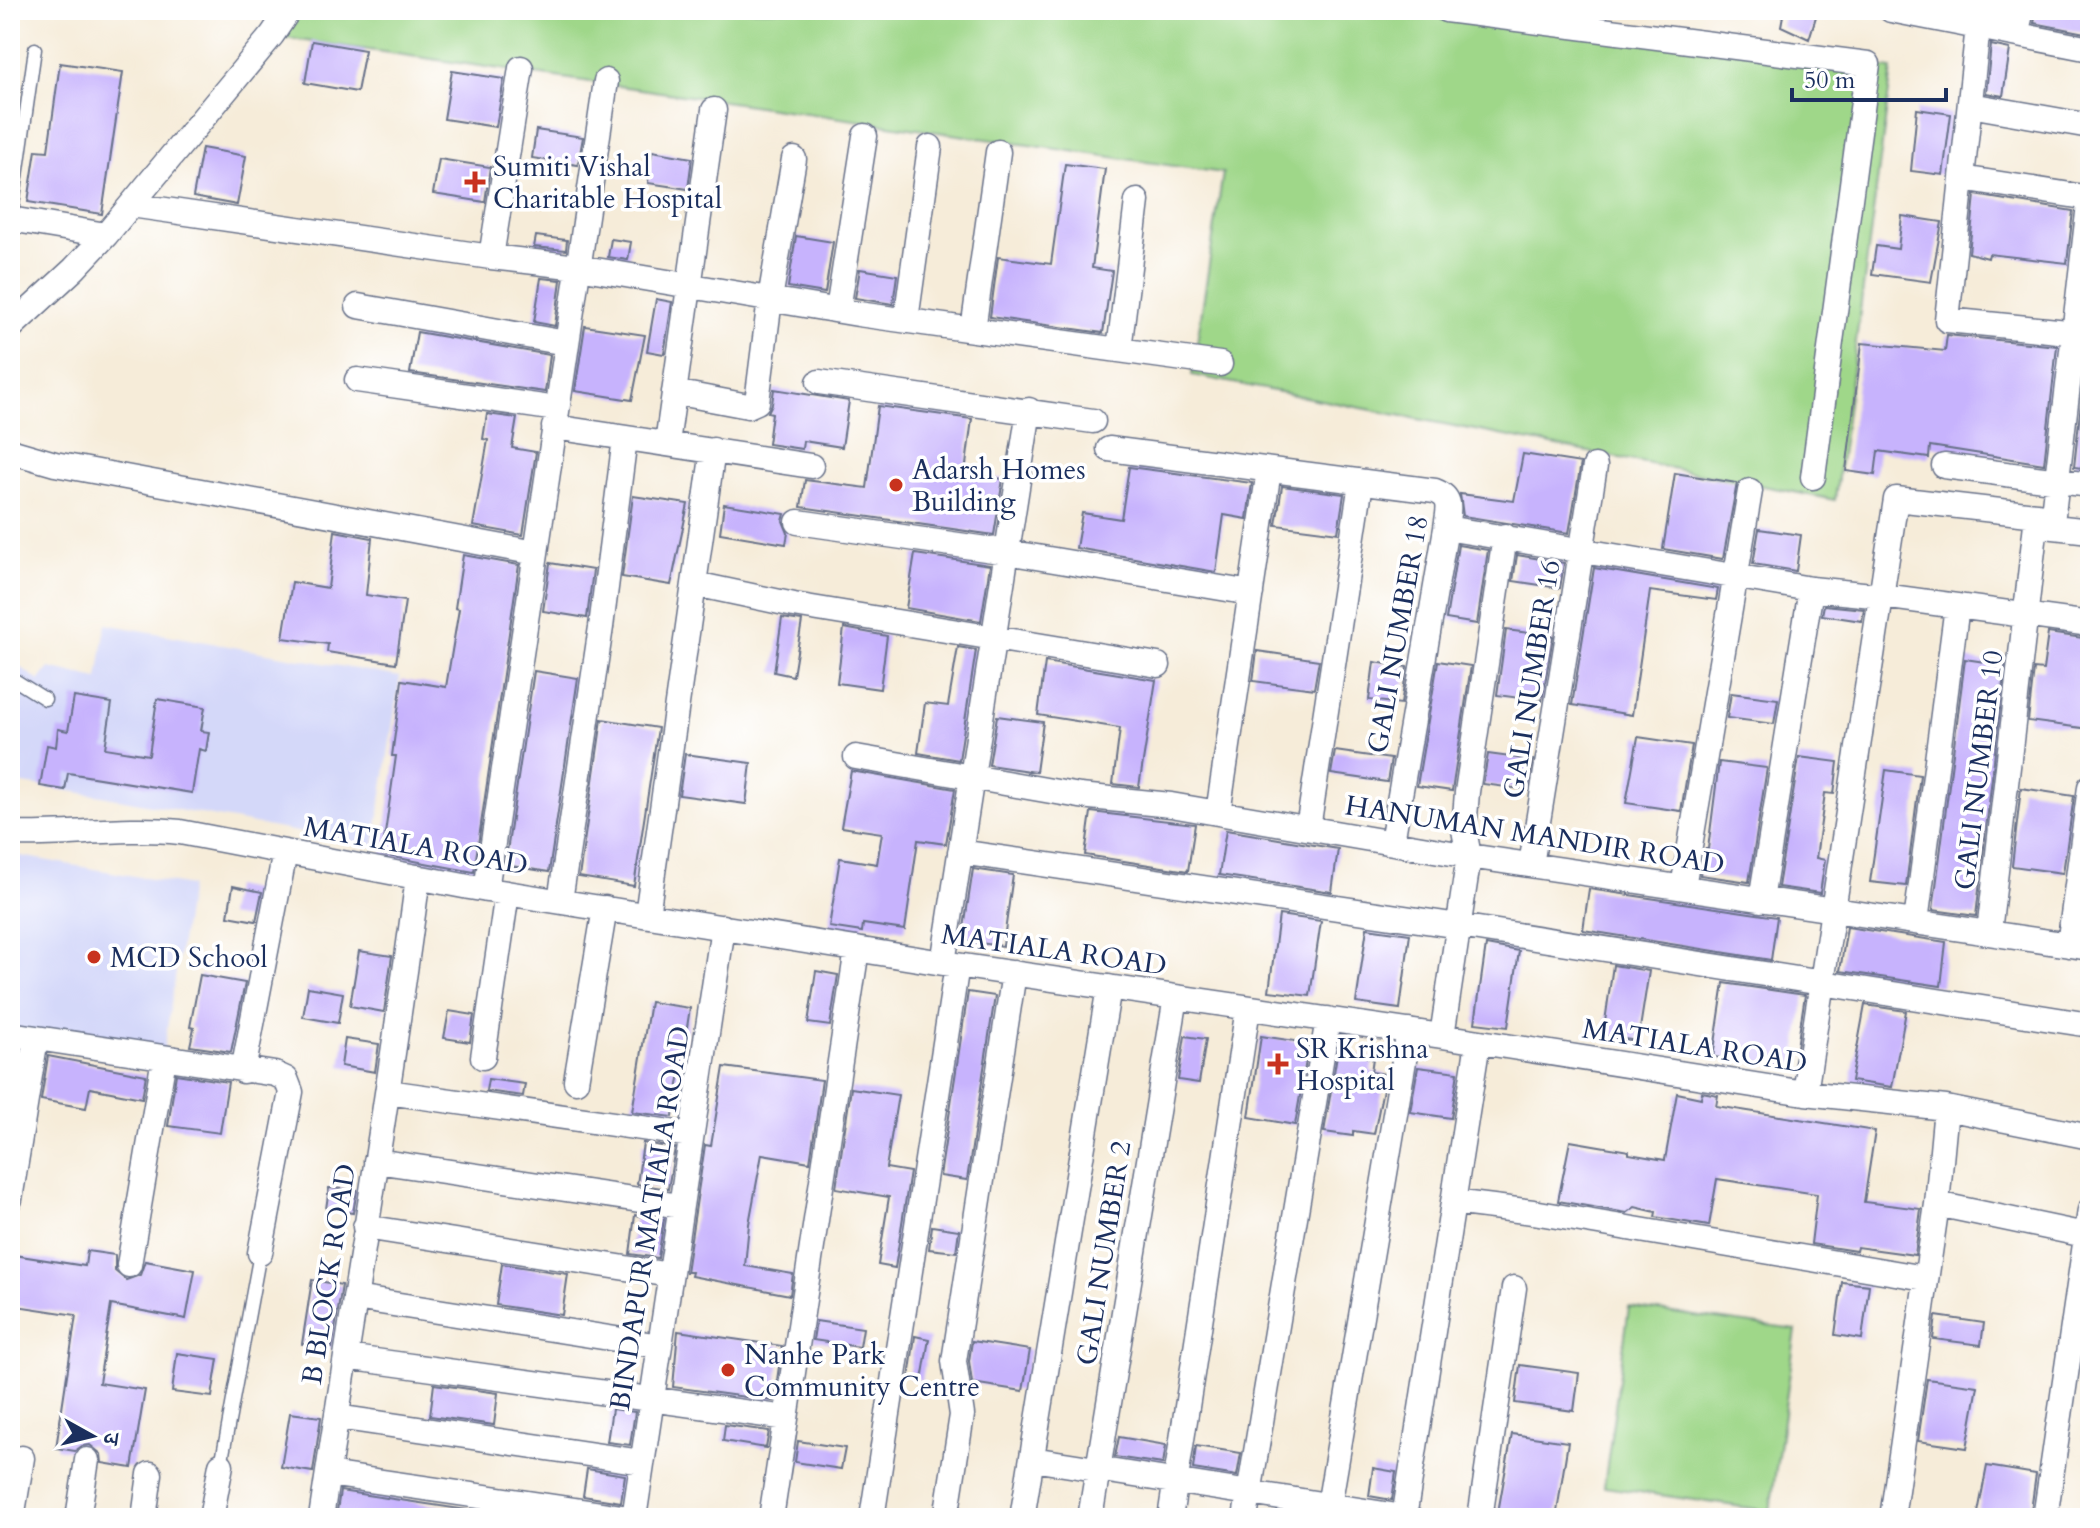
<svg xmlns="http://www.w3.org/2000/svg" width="2100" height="1528" font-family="Cardo,'Noto Serif Devanagari',serif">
<rect width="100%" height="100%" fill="#fff"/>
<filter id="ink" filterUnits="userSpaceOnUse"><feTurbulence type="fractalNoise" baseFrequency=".0125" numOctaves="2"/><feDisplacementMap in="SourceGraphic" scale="16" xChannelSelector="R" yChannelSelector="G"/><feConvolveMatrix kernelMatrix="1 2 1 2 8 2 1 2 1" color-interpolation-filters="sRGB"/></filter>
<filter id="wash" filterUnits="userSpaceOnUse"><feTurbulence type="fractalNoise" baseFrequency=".006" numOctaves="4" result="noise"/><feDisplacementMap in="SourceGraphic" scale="32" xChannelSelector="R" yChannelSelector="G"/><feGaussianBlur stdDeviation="1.8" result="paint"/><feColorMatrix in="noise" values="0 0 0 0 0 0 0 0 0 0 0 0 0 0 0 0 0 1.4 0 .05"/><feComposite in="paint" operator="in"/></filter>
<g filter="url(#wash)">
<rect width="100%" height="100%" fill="#f6ecd9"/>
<path fill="#d4d8f9" d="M106,624L400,677L374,846L102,796L10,782V659L39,681L49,668L98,679Z
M10,854L190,886L163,1053L10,1028Z"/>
<path fill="#9fd789" stroke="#5d8374" stroke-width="2" d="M296,10H1421L1892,69L1835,500L1192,375L1223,173L278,37Z
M1629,1307L1796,1330L1770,1511L1604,1487Z"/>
<g id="blocks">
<path fill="#c7b3fd" d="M1784,10H1818L1809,39L1781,26Z
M2037,10H2090V34L2034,23Z
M312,41L365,50L357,92L305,83Z
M1991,45L2010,49L2003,96L1986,93Z
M60,63L123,72L102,214L28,202L36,150L48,151Z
M452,71L504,79L496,127L444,119Z
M1917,109L1951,114L1943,175L1911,171Z
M536,130L583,137L578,165L532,158Z
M202,148L246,156L237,205L193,197Z
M652,151L692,158L688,189L648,183Z
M439,159L490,167L485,202L433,194Z
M1065,164L1105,169L1092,268L1112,271L1103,333L990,317L998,257L1051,264Z
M1975,195L2073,211L2067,263L1989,254L1988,258L1969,253Z
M1902,216L1942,222L1931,282L1872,274L1876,246L1898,249Z
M536,236L567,240L566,250L534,247Z
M796,236L833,242L825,293L788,287Z
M611,239L631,242L628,260L608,257Z
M860,269L897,275L893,304L855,298Z
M541,278L561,280L555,326L534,322Z
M656,299L672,302L664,354L647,351Z
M585,326L645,335L632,400L575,391Z
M417,332L550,355L545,392L410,373Z
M1947,335L2057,346L2044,464L1930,446L1929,458L1878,451L1875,475L1846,471L1862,343L1945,351Z
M2090,348V469L2074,467L2087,349Z
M774,389L849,401L842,447L803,441L802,449L768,444L772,413L768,412L772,404Z
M878,406L972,419L965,473L1003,479L994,535L801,507L805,480L867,488Z
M487,414L517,418L512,448L536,452L523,535L473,526L488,440L483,439Z
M1523,454L1581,463L1569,533L1463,516L1460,494L1514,501Z
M1129,467L1252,483L1247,519L1224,515L1216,572L1076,548L1082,513L1121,519Z
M1675,473L1737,483L1723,559L1663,549Z
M1282,486L1344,494L1338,533L1276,525Z
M633,496L688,504L671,585L622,577Z
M724,504L785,514L783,521L788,533L786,544L720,533Z
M1759,529L1801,535L1796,571L1753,564Z
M335,531L372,538L366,595L405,601L396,663L327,652L328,644L283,638L292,582L328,588Z
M1458,545L1488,550L1477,624L1446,619Z
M915,554L990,565L981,621L906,608Z
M463,555L519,565L474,872L382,855L396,756H392L402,680L446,687L459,609L455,608Z
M1517,555L1564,563L1560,588L1513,581Z
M550,563L593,570L587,618L543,611Z
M1594,568L1718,589L1716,600L1650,591L1632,715L1572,705Z
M1824,605L1864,609L1862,621L1822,615Z
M782,618L802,621L793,676L774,672Z
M844,628L887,636L880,689L837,683Z
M1506,630L1553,636L1542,701L1497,695Z
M2048,633L2090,639V729L2028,721L2034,669L2043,670Z
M958,647L976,650L959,760L918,753L925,703L948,706Z
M1257,651L1319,660L1314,689L1253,681Z
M1965,659L2005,665L1976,916L1933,910Z
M1438,661L1471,666L1452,791L1417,786Z
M1045,662L1156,680L1139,787L1113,784L1120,728L1038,715Z
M1374,662L1407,667L1401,704L1369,700Z
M534,671L578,678L549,872L505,865Z
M1731,693L1778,699L1774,724L1727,718Z
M74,697L112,703L105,748L149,755L157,699L205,707L201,731L209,732L206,751L199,749L192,793L68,773L65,790L40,786L47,745L56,747L58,729L68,731Z
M997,716L1043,722L1036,772L989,765Z
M602,719L658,728L634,886L579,877Z
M1638,737L1692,745L1681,811L1626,803Z
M1335,751L1391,759L1387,782L1331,774Z
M685,754L751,763L746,804L679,795Z
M1488,754L1533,760L1528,790L1483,784Z
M1799,757L1838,762L1834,794L1825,793L1816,858L1825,860L1820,893L1778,887Z
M1719,762L1767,768L1749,882L1700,875L1705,849H1708Z
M1886,770L1920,775L1906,886L1870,882Z
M851,771L955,789L946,844L918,840L905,930L863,924L862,932L829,927L840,858L877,864L882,833L841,827Z
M2021,788L2074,796L2063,873L2012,866Z
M1091,812L1195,824L1188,871L1085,855Z
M1226,830L1338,849L1332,892L1219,875Z
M973,869L1013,875L1003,946L962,941Z
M233,886L262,892L256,921L228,916Z
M1589,889L1777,917L1771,960L1583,930Z
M1279,915L1321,921L1310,996L1269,991Z
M1847,927L1946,942L1941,986L1840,971Z
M1367,928L1410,934L1400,1009L1356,1003Z
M1486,945L1519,951L1508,1027L1475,1023Z
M359,951L392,956L384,1012L350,1006Z
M1613,965L1649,971L1638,1041L1603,1036Z
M816,971L838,975L830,1026L808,1023Z
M200,975L245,983L231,1052L190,1046L194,1028L190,1027Z
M1724,983L1805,995L1794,1067L1713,1057Z
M308,987L343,993L338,1023L303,1017Z
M968,992L995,996L967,1180L940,1176Z
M650,1002L690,1008L673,1117L632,1112Z
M1865,1005L1906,1011L1892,1087L1851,1081Z
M449,1011L474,1015L470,1042L444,1038Z
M1185,1036L1206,1039L1199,1083L1178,1080Z
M1261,1036L1309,1043L1295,1125L1249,1117Z
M345,1039L379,1044L375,1072L341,1066Z
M1339,1043L1344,1044L1342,1053L1373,1058L1371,1072L1386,1074L1374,1134L1353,1131V1136L1324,1132Z
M48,1056L146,1075L142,1098L90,1088L86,1108L41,1100Z
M724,1067L822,1080L810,1162L762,1154L749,1224L745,1266L793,1274L790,1295L691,1276L692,1272H686L705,1145L711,1146Z
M1418,1067L1458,1072L1451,1118L1410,1112Z
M176,1074L228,1082L220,1133L168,1126Z
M488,1079L525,1084L523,1096L486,1091Z
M851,1088L898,1095L886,1168L910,1172L895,1268L878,1265L889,1197L836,1188Z
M1702,1092L1718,1095L1716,1106L1875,1131L1864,1202L1921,1209L1915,1255L1857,1247L1856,1251L1811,1244L1817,1194L1717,1179L1709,1226L1655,1217L1656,1212L1635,1207L1627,1213L1558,1201L1570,1141L1629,1151V1154L1665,1160L1677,1093L1701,1098Z
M643,1143L675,1148L668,1189L637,1184Z
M329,1188L357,1190L353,1213L326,1209Z
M635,1215L664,1219L658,1258L630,1254Z
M932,1226L959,1230L956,1252L929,1249Z
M87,1251L115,1255V1271L126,1280L140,1275L145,1261L195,1270L186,1319L111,1305L99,1383L145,1390L132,1468L102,1463L101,1454L90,1445L82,1446L75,1451L56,1448L76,1315L10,1305L14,1255L85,1266Z
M502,1264L568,1274L562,1315L496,1305Z
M312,1280L342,1285L332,1348L302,1344Z
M1842,1282L1869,1285L1862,1339L1835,1335Z
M1936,1316L1984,1323L1981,1345L1933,1339Z
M816,1321L863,1328L860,1347L813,1340Z
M678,1331L782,1346L774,1401L673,1387Z
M915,1336L929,1339L922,1380L909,1378Z
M972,1341L1030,1350L1023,1391L972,1383L969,1361Z
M177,1353L218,1359L212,1397L172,1392Z
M1520,1365L1579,1373L1574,1411L1515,1403Z
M1927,1379L1978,1386L1967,1448L1918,1441Z
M434,1384L498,1393L494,1425L430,1416Z
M612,1409L635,1412L630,1445L607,1442Z
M290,1413L321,1417L313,1472L281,1467Z
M725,1425L769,1431L766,1448L723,1441Z
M1512,1434L1568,1442L1556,1518H1497Z
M1119,1437L1166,1445L1163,1464L1115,1457Z
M798,1441L845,1448L841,1469L795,1462Z
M1196,1446L1241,1453L1237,1476L1193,1469Z
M1987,1466L2036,1474L2030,1518H1977Z
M1373,1468L1396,1472L1392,1500L1369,1496Z
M587,1469L625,1475L621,1502L583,1496Z
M340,1491L467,1510L466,1518H336Z"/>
</g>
</g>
<g filter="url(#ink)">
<use href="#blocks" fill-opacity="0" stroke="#687189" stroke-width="2"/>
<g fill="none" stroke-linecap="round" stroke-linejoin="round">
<g stroke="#687189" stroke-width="15">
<path id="lane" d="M11,219L35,49
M10,677L45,699
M221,1465L260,1253"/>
</g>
<g stroke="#687189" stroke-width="27">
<path id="street" d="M1446,10L1868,64L1813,477
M1891,10L2090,49
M1978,26L1947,320L2088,334
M2016,34L2022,10
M1970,105L2090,126
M1962,178L2090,198
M131,205L491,257L578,267L858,314L1220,364
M10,219L106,235
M491,257L521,68
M358,306L566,343
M838,310L865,136
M906,320L930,147
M10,328L74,269L106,235L272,35L289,10
M973,330L998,152
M1119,350L1137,201
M357,380L557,409
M819,382L1093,421
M674,392L748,406L757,402L770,299L794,159
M554,427L811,466
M667,443L714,110
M1109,449L1435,491C1454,498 1448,511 1446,528L1392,842
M10,451L55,464L536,553
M1944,466L2090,485
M798,522L1007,552L1251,593
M2036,525L2090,531
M1446,528L1811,589L1883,596L2090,624
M695,584L794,605L1158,665
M856,757L1080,796L1171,805L1469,856L2090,948
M1218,813L1269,470
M1308,828L1361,483
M10,834C67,836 124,826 180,832L469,887L943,963L1442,1036L1805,1093L1946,1108L2090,1137
M960,852L1459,926L2090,1025
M1531,865L1595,466
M1683,887L1750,491
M486,890L606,81
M1761,900L1811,589
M560,901L601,627L625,438
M647,915L713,450
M1916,922L1957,606
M1989,932L2037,515
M2069,945L2090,787
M943,963L1029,410
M10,1034L275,1074L286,1079L291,1092L260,1253
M1442,1036L1469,856L1464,830L1467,792L1505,536
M483,1057L507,893
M243,1071L285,852
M576,1081L605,908
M388,1092L691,1135
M1805,1093L1896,499L2045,516L2053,514L2090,196
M376,1161L680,1206
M10,1199L36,1038
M1453,1202L1533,1212L1925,1278
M1937,1204L2090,1236
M365,1227L670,1275
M129,1265L164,1058
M355,1298L660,1346
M346,1357L786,1418
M337,1417L642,1462
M1032,1459L1410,1518
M328,1474L629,1518
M12,1518L22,1458
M78,1518L87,1460
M144,1518L150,1474
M211,1518L221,1465
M321,1518C353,1305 390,1091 418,877
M634,1518L723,927
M771,1518L857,949
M872,1518L957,965
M946,1518L962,1415L954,1361L1014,973
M1022,1518L1109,987
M1090,1518L1176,997
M1170,1518L1248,1008
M1245,1518L1328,1019
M1327,1518L1409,1031
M1404,1518L1478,1042
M1480,1518L1514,1288
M1892,1518L1937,1204L1946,1108
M2045,1518L2090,1210"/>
</g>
<use href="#lane" stroke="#fff" stroke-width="12"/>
<use href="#street" stroke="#fff" stroke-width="24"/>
</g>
</g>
<g fill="#c8321e" stroke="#fff" stroke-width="3">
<path d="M471 170h8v8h8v8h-8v8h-8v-8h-8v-8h8z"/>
<circle cx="896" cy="485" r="8"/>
<circle cx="94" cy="957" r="8"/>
<path d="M1274 1052h8v8h8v8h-8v8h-8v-8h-8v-8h8z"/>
<circle cx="728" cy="1370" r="8"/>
</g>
<g text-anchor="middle" stroke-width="7" stroke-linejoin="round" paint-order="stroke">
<g font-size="28" fill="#1b2f5e" stroke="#fff" text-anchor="start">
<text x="493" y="176">Sumiti Vishal<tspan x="493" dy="32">Charitable Hospital</tspan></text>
<text x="912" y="479">Adarsh Homes<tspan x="912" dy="32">Building</tspan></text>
<text x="110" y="967">MCD School</text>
<text x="1296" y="1058">SR Krishna<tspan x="1296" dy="32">Hospital</tspan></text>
<text x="744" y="1364">Nanhe Park<tspan x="744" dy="32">Community Centre</tspan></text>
</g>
<g font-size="28" fill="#1b2f5e" stroke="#fff">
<text transform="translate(1397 634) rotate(-80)" y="10">GALI NUMBER 18</text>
<text transform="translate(1531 679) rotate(-81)" y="10">GALI NUMBER 16</text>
<text transform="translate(1978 770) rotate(-83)" y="10">GALI NUMBER 10</text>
<text transform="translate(1535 834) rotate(9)" y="10">HANUMAN MANDIR ROAD</text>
<text transform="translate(416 845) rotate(10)" y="10">MATIALA ROAD</text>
<text transform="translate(1054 949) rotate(8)" y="10">MATIALA ROAD</text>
<text transform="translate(1695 1045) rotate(9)" y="10">MATIALA ROAD</text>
<text transform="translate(649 1218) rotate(-81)" y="10">BINDAPUR MATIALA ROAD</text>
<text transform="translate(1103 1253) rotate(-81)" y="10">GALI NUMBER 2</text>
<text transform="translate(328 1274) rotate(-81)" y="10">B BLOCK ROAD</text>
</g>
</g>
<rect width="2100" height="1528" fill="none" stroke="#fff" stroke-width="40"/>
<g transform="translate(92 1436) rotate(98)" stroke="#ffffff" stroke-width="6" paint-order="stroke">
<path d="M0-6L14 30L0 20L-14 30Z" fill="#1b2f5e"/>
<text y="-12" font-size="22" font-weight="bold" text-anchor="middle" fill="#1b2f5e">उ</text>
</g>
<path d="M1792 88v12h154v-12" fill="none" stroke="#1b2f5e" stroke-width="4"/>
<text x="1804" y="88" font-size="24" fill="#1b2f5e" stroke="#ffffff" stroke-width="6" paint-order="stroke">50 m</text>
</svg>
